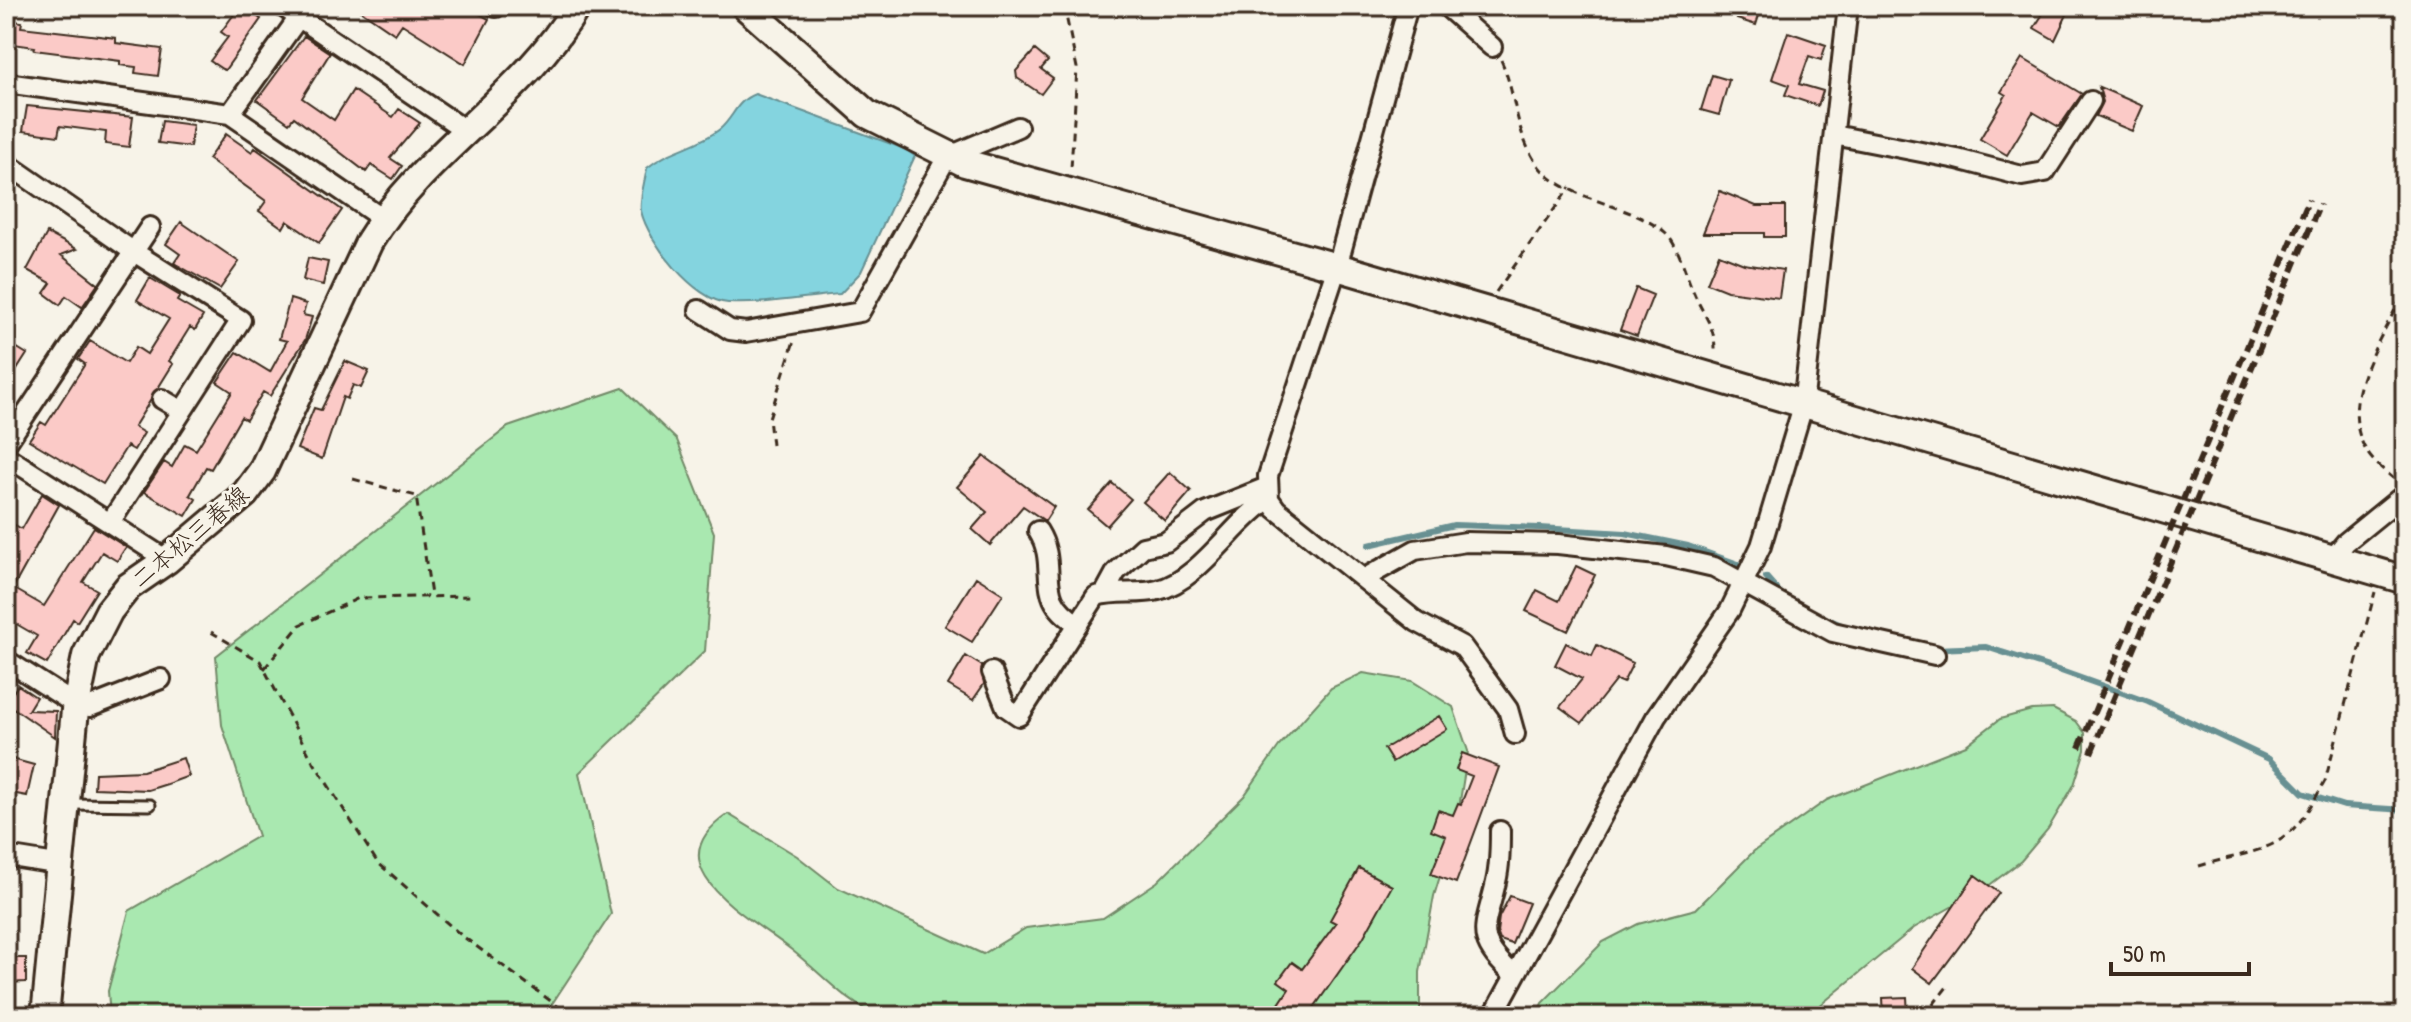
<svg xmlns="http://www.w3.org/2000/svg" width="2411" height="1022" font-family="'Patrick Hand','Klee One',sans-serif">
<rect width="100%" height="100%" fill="#f7f3e8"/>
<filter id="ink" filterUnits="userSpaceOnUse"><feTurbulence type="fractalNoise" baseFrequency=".0125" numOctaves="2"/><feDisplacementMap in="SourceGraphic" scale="16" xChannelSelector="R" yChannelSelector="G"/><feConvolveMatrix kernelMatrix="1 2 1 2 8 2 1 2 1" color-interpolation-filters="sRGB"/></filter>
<g filter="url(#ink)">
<path fill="#a9e8b0" stroke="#728967" stroke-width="2" d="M623,388L677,440L714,533L705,651L579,773L611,914L544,1016H110L108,991L129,911L258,836L222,725L216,656L508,427Z
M1363,673L1412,681L1453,707L1468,751L1457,820L1434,896L1420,972V1016H876C839,996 825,977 793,951C753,918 648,868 728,814L797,856L838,888L983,954L1026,928L1103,918L1157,882L1244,796L1279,746L1331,688Z
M2053,709L2076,721L2085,733V750L2074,785L2048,829L2021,861L1987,887L1914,928L1807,1016H1537L1542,1003L1603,942L1638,924L1696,909L1754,851L1827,800L1966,745L2000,719L2032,710Z"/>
<path fill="#84d4df" stroke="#679092" stroke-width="2" d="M755,94L905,149L915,156L861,272L840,294C803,297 764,305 728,303C695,301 648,242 641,211C639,199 645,181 647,168C668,150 697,147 720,129C734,117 736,101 755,94Z"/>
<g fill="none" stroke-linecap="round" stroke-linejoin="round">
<path stroke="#679092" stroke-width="6" d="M1369,545L1454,525L1540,528L1625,533L1688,546L1741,565
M1766,577L1782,595
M1823,617L1846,627
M1935,649L1986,647L2061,671L2148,702L2269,759L2303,793L2344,806L2405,810"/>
</g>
<path fill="#fbcac7" stroke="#3b2a1e" stroke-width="2" d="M240,6L261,19L225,70L222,69L210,61L228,37L221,32Z
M354,6H456L463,10L465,6L489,19L465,64L402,24L395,34Z
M1741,6H1762L1756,25L1737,19Z
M2048,6H2071L2055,40L2034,28Z
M6,20L22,22L21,27L116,38V43L162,49L158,76L135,73L136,67L120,65V61L34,50L35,47L6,43Z
M1788,32L1826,45L1821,60L1809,56L1799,84L1823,91L1818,106L1785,95L1789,85L1772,79Z
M304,36L330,53L302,98L334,120L353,90L393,117L399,109L420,123L390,158L402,166L393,179L371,165L366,172L294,117L289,123L257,100Z
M1035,50L1048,61L1041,69L1053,78L1041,94L1017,78L1016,71Z
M2022,58L2082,94L2059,127L2033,112L2007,155L1980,139L2006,95L2001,92Z
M1712,75L1729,80L1719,115L1701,110Z
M2099,87L2143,106L2132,131L2096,116L2103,102Z
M27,106L133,117L129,147L105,144L106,132L60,126L58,136L23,131Z
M162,121L193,125L190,147L158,143Z
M226,134L252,152L255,148L342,210L319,243L287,221L283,228L259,211L266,201L208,159Z
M1720,191L1756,206H1785V237H1764V233H1703Z
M181,222L239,262L220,289L174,263L180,254L166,244Z
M47,233L77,249L61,255L98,284L82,307L66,296L60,305L44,293L51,283L27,270Z
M1719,254L1744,264L1783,270L1779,298L1727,291L1707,283Z
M308,258L328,262L323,285L303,280Z
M150,278L180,296L177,301L203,316L195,330L190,327L169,361L173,364L134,427L144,433L134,450L127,446L103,484L29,440L41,422L46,425L85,364L78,359L90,341L126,363L136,347L147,354L169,319L137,300Z
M1636,288L1653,295L1637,336L1620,330Z
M290,299L306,304L303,315L312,317L305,340L270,396L263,392L246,420L241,417L211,469L206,467L190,495L196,499L186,516L144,492L164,462L172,467L185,444L196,450L232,392L217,382L237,352L270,372L287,341L279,339Z
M6,341L27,354L6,387Z
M345,361L369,371L361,388L353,385L347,399L343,397L322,459L297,449L314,408L321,410Z
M984,456L1054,507L1045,521L1023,506L990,545L972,529L987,512L957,487Z
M1170,472L1191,491L1165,521L1143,502Z
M1112,483L1131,499L1107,526L1088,510Z
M42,494L59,505L13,588L44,606L94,527L126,547L117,561L102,552L83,582L97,590L77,622L73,619L47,664L27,653L37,636L6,618V520L22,529Z
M1576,566L1595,575L1568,631L1526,611L1537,590L1559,601Z
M976,577L1003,594L972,642L945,626Z
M1566,643L1592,656L1597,645L1633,663L1623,683L1616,680L1582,723L1560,707L1582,679L1555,665Z
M966,656L982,666L984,684L973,700L948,685Z
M18,685L36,697L28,710L56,711L55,737L6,703Z
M1439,716L1447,729L1392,762L1384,749Z
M1462,753L1499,767L1456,883L1431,874L1446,836L1431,830L1438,810L1453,815L1458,803L1461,804L1472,776L1456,770Z
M183,758L189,776L167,784L148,790L94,788L95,773L143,771Z
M12,759L34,765L27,796L6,792Z
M1359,868L1392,886L1363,938L1308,1016H1290L1277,1007L1289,989L1278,981L1292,962L1302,969L1336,923L1330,920Z
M1975,875L1999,893L1932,983L1912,968Z
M1510,896L1529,903L1512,944L1500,940L1497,932L1499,917Z
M6,958H26V982L6,983Z
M1907,997L1908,1016H1884L1883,998Z"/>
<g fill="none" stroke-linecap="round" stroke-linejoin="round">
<g stroke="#3b2a1e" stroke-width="15">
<path id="lane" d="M70,804L150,805"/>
</g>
<g stroke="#3b2a1e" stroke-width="24">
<path id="street" d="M282,6L468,132
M495,6L496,7
M1408,6L1337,267L1268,476L1269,499L1276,509L1417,622L1462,646L1508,709L1515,734
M1446,6L1492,47
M6,83L230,114L383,219
M230,114L307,6
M1834,135L1957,159L2022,176L2045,172L2091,101
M6,163L134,252L241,320L110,523
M699,310L730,330L746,332L860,312L947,157L1018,127
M162,399L182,411
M6,444L150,227
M6,456L167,560
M1038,531C1061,568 1031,596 1078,624
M2332,559L2346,542L2405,494
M1365,578L1415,550L1466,542L1558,544L1666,556L1714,567L1833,632L1935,655
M1104,594L1116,572L1143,547L1166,542L1205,512L1267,487
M6,660L76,705L90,707L161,679
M992,672L1006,707L1019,716L1096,596C1117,590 1138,595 1158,590C1200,580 1233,522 1269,499
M1500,831C1500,848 1500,865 1496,882C1485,931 1472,937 1515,976
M6,856L62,865
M1493,1016L1656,717L1730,610L1761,546L1803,406L1848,6"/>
</g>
<g stroke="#3b2a1e" stroke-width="32">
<path id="secondary" d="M745,6L867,114L965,163L1337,267L2405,580
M45,1016L75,710L86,656L109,611L128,587L167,560L245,494L262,471L369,242C423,152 523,98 577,6"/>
</g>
<path stroke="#3b2a1e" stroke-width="3" stroke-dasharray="8 6" stroke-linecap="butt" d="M1064,6L1077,68L1071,169
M1501,60C1516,93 1515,133 1537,164C1562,200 1631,203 1665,233C1679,245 1686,276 1694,293C1705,319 1716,326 1715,355
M1496,292L1570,187
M772,445L769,418L794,341
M353,479L416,496L431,595
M2394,479C2385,471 2373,462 2367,452C2335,399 2383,338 2405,290
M211,632L260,661L311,758L377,862L461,935L571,1016
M264,669L300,625L359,598L470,596
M2199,866C2221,859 2253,854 2273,844C2298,832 2312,804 2325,781L2375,592
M1924,1016L1947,987"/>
<use href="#lane" stroke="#f7f3e8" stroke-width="9"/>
<use href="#street" stroke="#f7f3e8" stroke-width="18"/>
<use href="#secondary" stroke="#f7f3e8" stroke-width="26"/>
<path stroke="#3b2a1e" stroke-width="6" stroke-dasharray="12 6" stroke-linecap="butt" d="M2079,748L2309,199
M2091,753L2320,204"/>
</g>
</g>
<g text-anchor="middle" stroke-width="6" stroke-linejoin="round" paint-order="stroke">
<g font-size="24" fill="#3b2a1e" stroke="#f7f3e8">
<text transform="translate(190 537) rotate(-40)" y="8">二本松三春線</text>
</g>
</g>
<rect width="2411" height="1022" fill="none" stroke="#f7f3e8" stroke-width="32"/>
<rect x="16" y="16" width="2379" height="990" fill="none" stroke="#3b2a1e" stroke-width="3" filter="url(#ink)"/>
<path d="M2111 962v12h138v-12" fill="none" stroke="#3b2a1e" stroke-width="4"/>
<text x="2123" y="962" font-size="24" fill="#3b2a1e" stroke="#f7f3e8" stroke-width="6" paint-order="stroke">50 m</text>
</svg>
